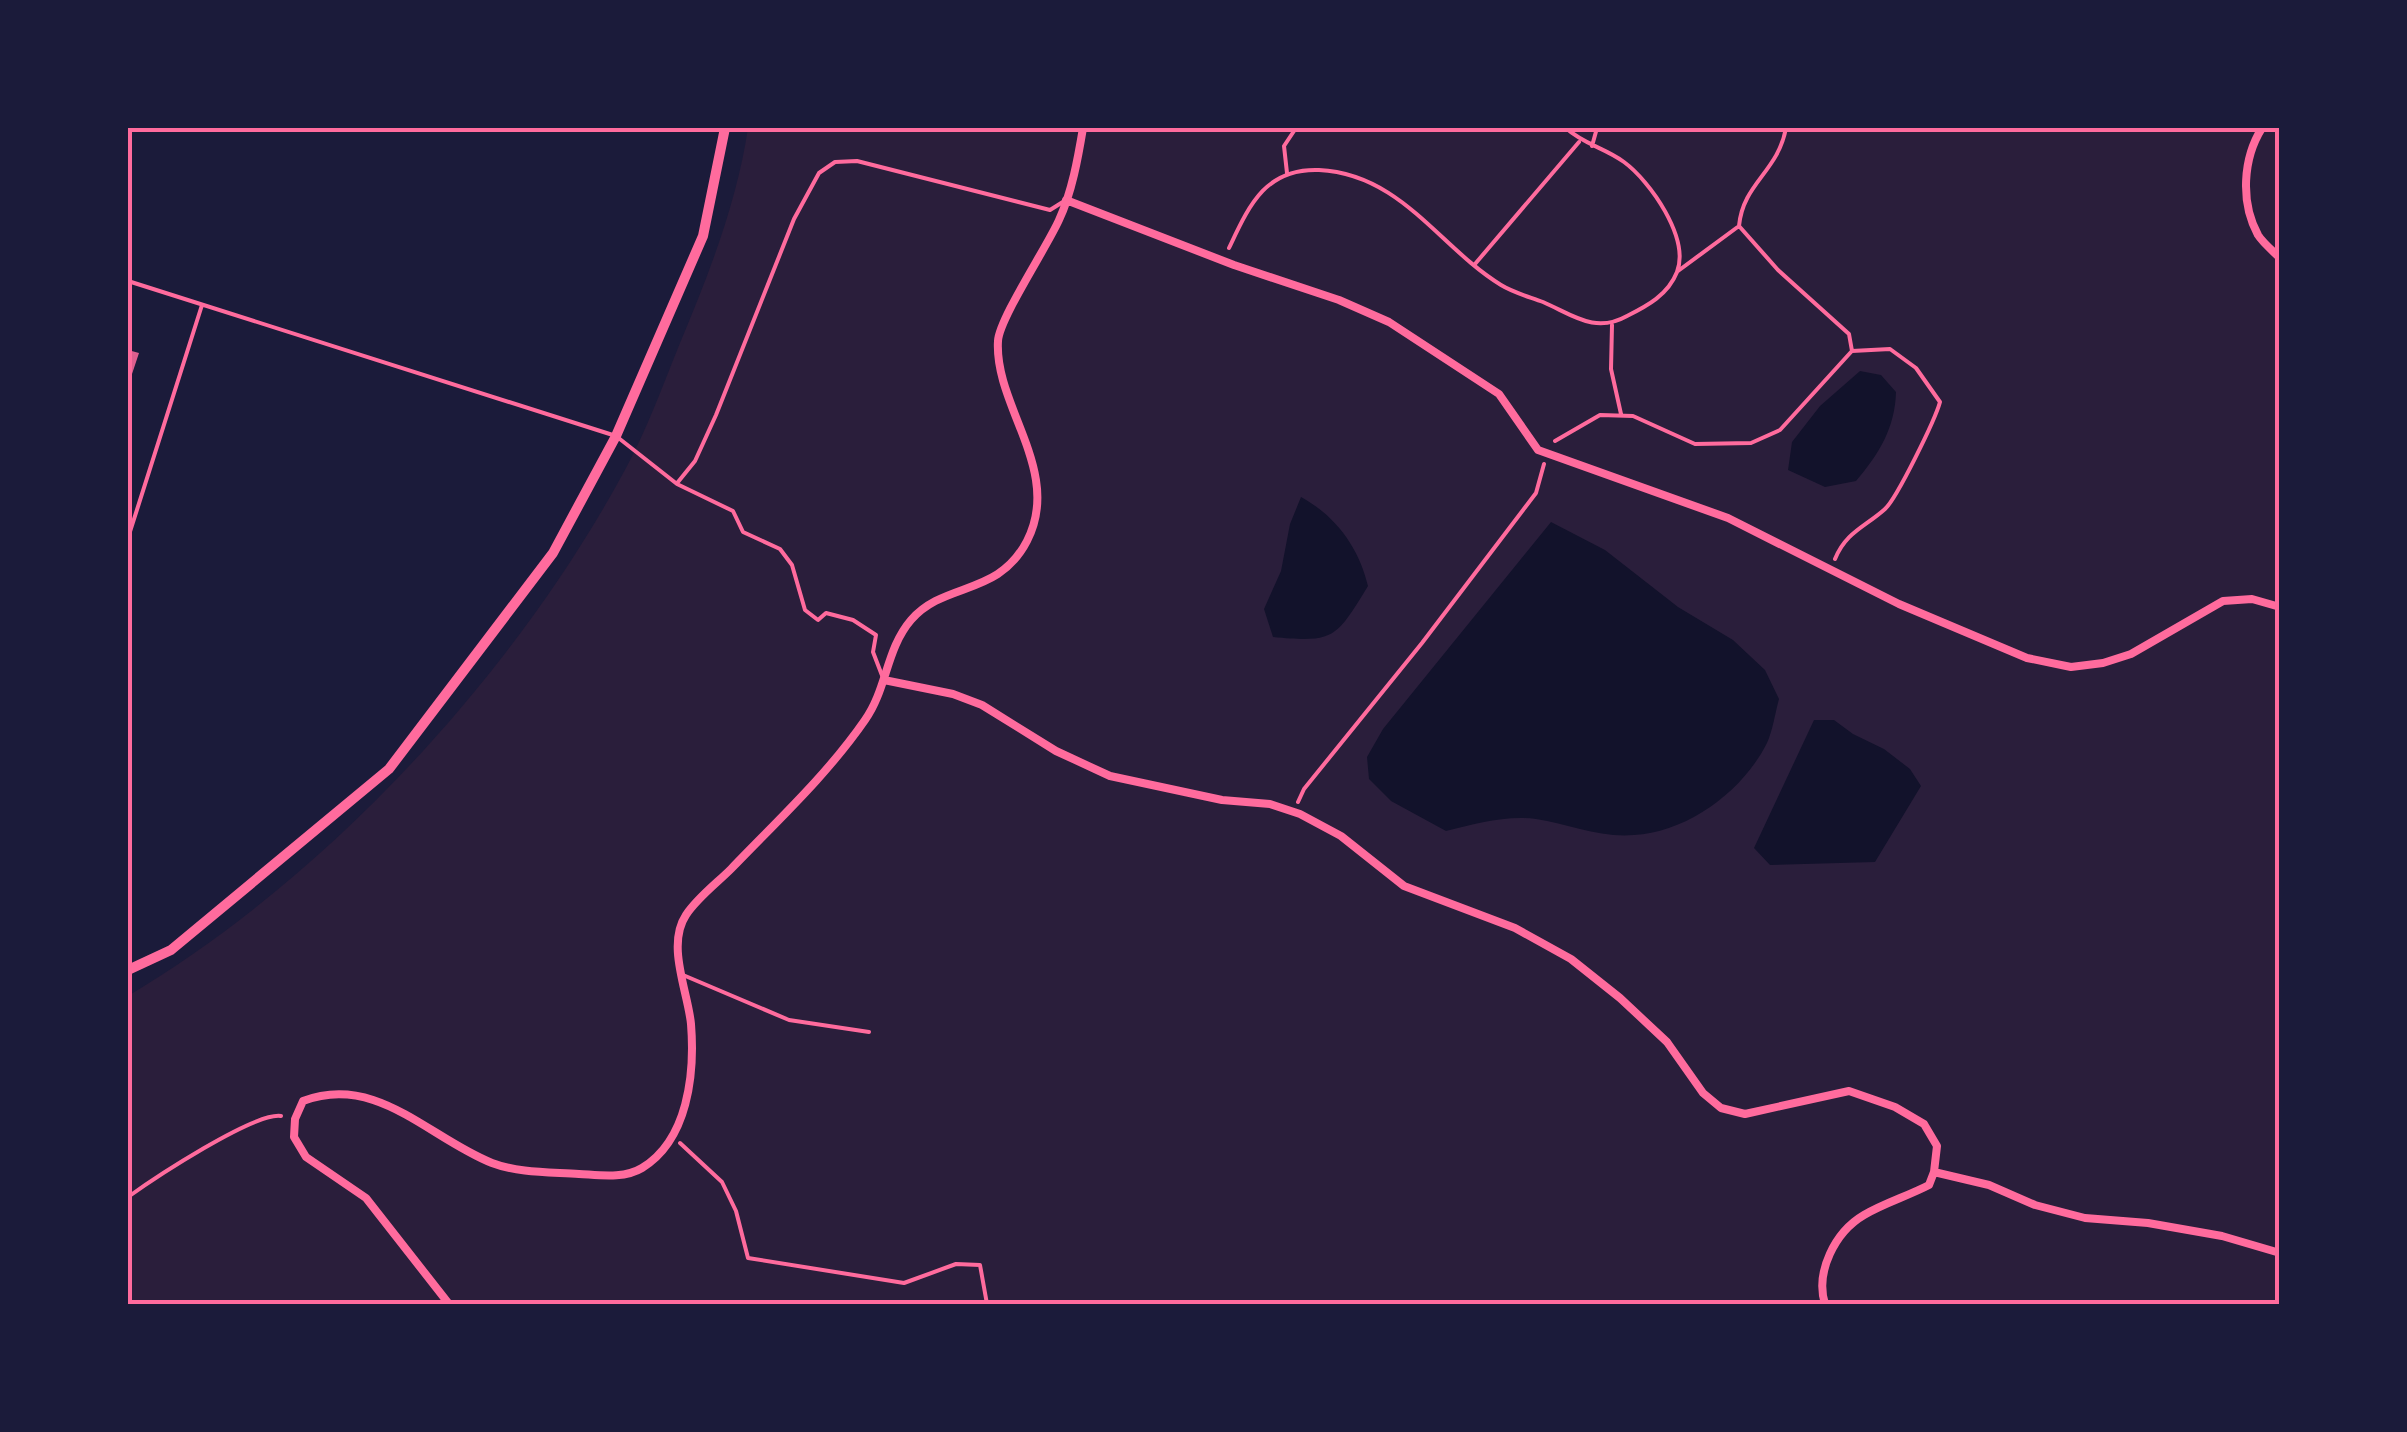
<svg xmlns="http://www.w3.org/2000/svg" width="2407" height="1432" font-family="Roboto,sans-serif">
<rect width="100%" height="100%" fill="#1b1b3a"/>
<path fill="#2a1e3b" d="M748,128H2279V1304H128V996C328,877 516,673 626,468C647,429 663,385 680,343C709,274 737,202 748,128Z"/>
<path fill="#12122b" d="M1860,371L1881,375L1896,392C1895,428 1879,454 1856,481L1825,487L1788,470L1792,442L1820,406Z
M1301,497C1336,516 1359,548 1368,586C1336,638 1335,643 1273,637L1264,609L1281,571L1290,524Z
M1551,522L1605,550L1678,607L1733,640L1765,670L1779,699C1775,713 1773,730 1767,743C1743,791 1688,832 1634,835C1600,838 1569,824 1536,819C1506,815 1475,824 1446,831L1391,801L1369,779L1367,757L1383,729Z
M1814,720H1834L1853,734L1884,749L1910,769L1921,786L1875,862L1770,865L1754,848Z"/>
<path fill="#dd5f8e" d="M128,350L139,353L128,386Z"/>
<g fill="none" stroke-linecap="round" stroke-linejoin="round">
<path stroke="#ff6b9d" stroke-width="4" d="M1786,128C1778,172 1743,183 1739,226L1778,270L1849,334L1852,351L1890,349L1916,368L1940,402C1935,420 1897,498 1885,509C1865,527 1846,532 1835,559
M1592,146L1597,128
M1287,173L1284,146L1296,128
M1229,248C1249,206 1265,168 1319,170C1401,174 1439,247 1501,285C1514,293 1530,297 1543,302C1573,315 1595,334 1627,316C1647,306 1668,295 1677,272C1690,238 1650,181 1624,162C1605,148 1583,144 1566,128
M1475,264L1579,142
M1678,271L1739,226
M1612,325L1611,369L1621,414
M1555,441L1600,415L1633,416L1695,444L1751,443L1780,430L1851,352
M1298,802L1304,789L1422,643L1536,493L1544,464
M680,1143L722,1182L736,1211L748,1258L904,1283L956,1264L980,1265L987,1304
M128,1197C153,1179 254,1112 281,1116"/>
<path stroke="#ff6b9d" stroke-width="4" d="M128,281L616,436L677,484L733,511L743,532L780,549L792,565L805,610L818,620L826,613L853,620L876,635L873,652L883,678
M678,482L695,461L716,415L794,219L819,173L835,162L857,161L1050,210L1066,200
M128,538L202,305
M683,975L789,1020L869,1032"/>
<path stroke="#ff6b9d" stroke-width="8" d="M2262,128C2243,158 2240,202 2258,235C2263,243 2273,251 2280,258
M1066,200L1234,265L1339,300L1389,322L1499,394L1538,450L1728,518L1899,604L2027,658L2071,667L2103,663L2131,654L2223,601L2252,599L2280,607
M884,680L953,694L982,705L1056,751L1110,776L1222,800L1270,804L1300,814L1341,836L1404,886L1515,928L1571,959L1620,998L1667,1042L1703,1093L1721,1108L1745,1114L1849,1091L1895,1107L1924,1124L1937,1146L1934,1172L1929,1185C1908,1196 1884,1203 1864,1215C1835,1232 1815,1272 1825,1304
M1934,1172L1989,1185L2035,1205L2085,1218L2148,1223L2222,1236L2280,1253
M449,1304L366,1198L306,1157L294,1137L295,1119L303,1101C376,1073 429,1138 492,1163C518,1173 551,1172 579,1174C599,1175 624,1179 642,1168C688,1140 695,1074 691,1024C688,992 666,945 686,915C697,898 717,883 731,869C777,821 827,775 865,720C887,689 886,649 911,620C945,581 998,597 1027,541C1063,471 994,406 998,341C999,319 1047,247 1059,220C1072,192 1078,158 1083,128"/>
<path stroke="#ff6b9d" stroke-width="10" d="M128,970L171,950L389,769L553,553L616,436L703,236L725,128"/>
</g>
<rect width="2407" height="1432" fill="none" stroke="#1b1b3a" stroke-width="260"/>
<rect x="130" y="130" width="2147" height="1172" fill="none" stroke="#ff6b9d" stroke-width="4"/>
</svg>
